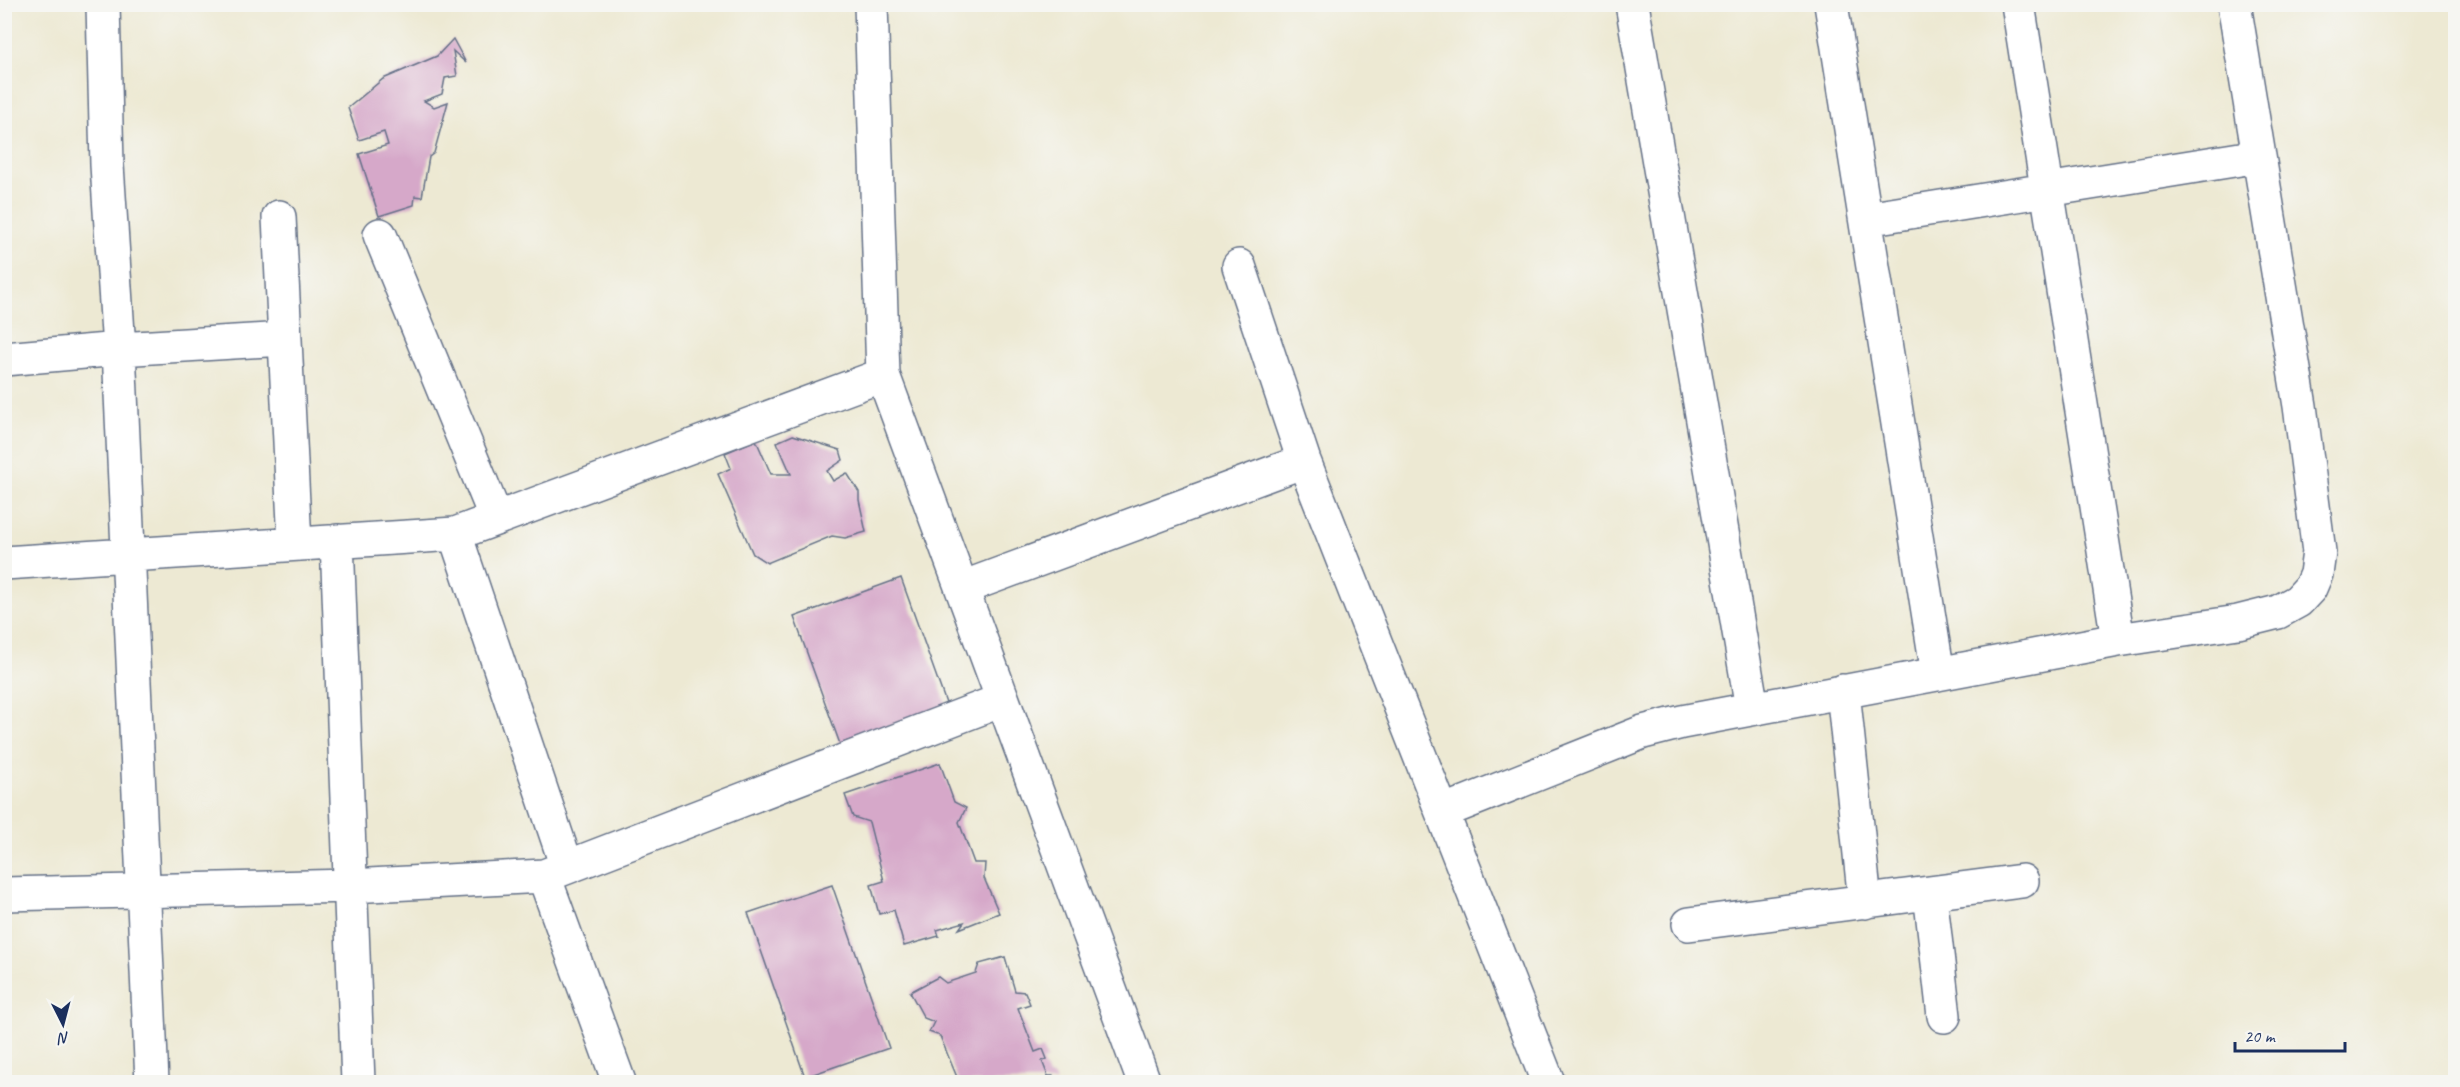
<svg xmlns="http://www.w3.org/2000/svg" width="2460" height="1087" font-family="Caveat,sans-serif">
<rect width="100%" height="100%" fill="#f6f6f2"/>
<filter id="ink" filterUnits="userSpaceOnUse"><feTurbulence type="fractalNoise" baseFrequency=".0167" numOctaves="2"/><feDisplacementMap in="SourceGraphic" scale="12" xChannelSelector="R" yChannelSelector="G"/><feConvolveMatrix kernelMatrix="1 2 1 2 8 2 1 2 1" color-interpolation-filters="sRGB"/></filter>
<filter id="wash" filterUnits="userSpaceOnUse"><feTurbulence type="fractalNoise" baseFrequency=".008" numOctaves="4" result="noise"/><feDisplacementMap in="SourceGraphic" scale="24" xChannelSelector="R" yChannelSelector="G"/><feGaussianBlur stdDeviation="1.35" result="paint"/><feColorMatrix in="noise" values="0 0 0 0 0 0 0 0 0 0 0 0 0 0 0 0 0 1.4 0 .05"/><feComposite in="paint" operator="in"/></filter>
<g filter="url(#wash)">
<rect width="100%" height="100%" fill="#ede9d3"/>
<g id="blocks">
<path fill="#d6a8c9" d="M453,39L466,63L453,51L457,76L445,78L442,94L424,101L434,107L448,102L434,153L429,157L422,197L415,196L414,205L379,216L359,154L388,145L384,132L359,140L348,108L383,79L437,56Z
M793,435L840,450L843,460L827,471L833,481L847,473L859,492V500L866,532L845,538L832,536L767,563L753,554L718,474L731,468L725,453L756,440L771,474H791L777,442Z
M901,578L947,706L840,744L794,617Z
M940,763L954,802L966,808L959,822L974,863H985L984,878L999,913L959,929L964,922L937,930L939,936L904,946L894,910L879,914L871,885L884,881L869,822L853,817L845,795Z
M832,885L889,1048L805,1077L748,913Z
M1005,957L1015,991L1025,992L1030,1004L1018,1008L1035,1052L1043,1049L1047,1059L1042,1061L1048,1076H1053L1056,1082H959L940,1036L929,1032L934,1022L924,1018L910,992L938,977L946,983L976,973L979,964Z"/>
</g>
</g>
<g filter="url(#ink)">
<use href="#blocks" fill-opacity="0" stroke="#647087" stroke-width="1.5"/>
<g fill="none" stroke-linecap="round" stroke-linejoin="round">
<g stroke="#647087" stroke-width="36">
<path id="minor" d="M103,4L107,165L119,349L152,1082
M1632,4L1752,708
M1831,4L1938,674
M2018,4L2118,640
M279,217L295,544
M1866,219L2259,156
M380,235L496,518
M1239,266L1304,461L1548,1082
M4,359L119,349L285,339
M883,375L1144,1082
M455,534L567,867
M337,541L358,1082
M4,563L455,534L883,375L871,4
M962,588L1304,461
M1843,691L1865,902
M1442,812L1643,732L1682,722L2118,640L2238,622L2278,612L2298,601L2310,588L2316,574L2319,552L2300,406L2234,4
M544,876L619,1082
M1930,893L1944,1016
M4,894L350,886L544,876L1002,700
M1689,924L2022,881"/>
</g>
<use href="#minor" stroke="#fff" stroke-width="33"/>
</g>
</g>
<rect width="2460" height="1087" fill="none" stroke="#f6f6f2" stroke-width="24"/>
<g transform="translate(63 1024) rotate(174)" stroke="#f6f6f2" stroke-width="4.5" paint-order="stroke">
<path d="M0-4.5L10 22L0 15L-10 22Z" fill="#1b2f5e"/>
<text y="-9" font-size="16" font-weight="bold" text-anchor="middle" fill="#1b2f5e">N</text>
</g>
<path d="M2235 1042v9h110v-9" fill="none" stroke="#1b2f5e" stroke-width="3"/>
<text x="2244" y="1042" font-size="18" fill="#1b2f5e" stroke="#f6f6f2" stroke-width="4.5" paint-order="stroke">20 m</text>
</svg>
